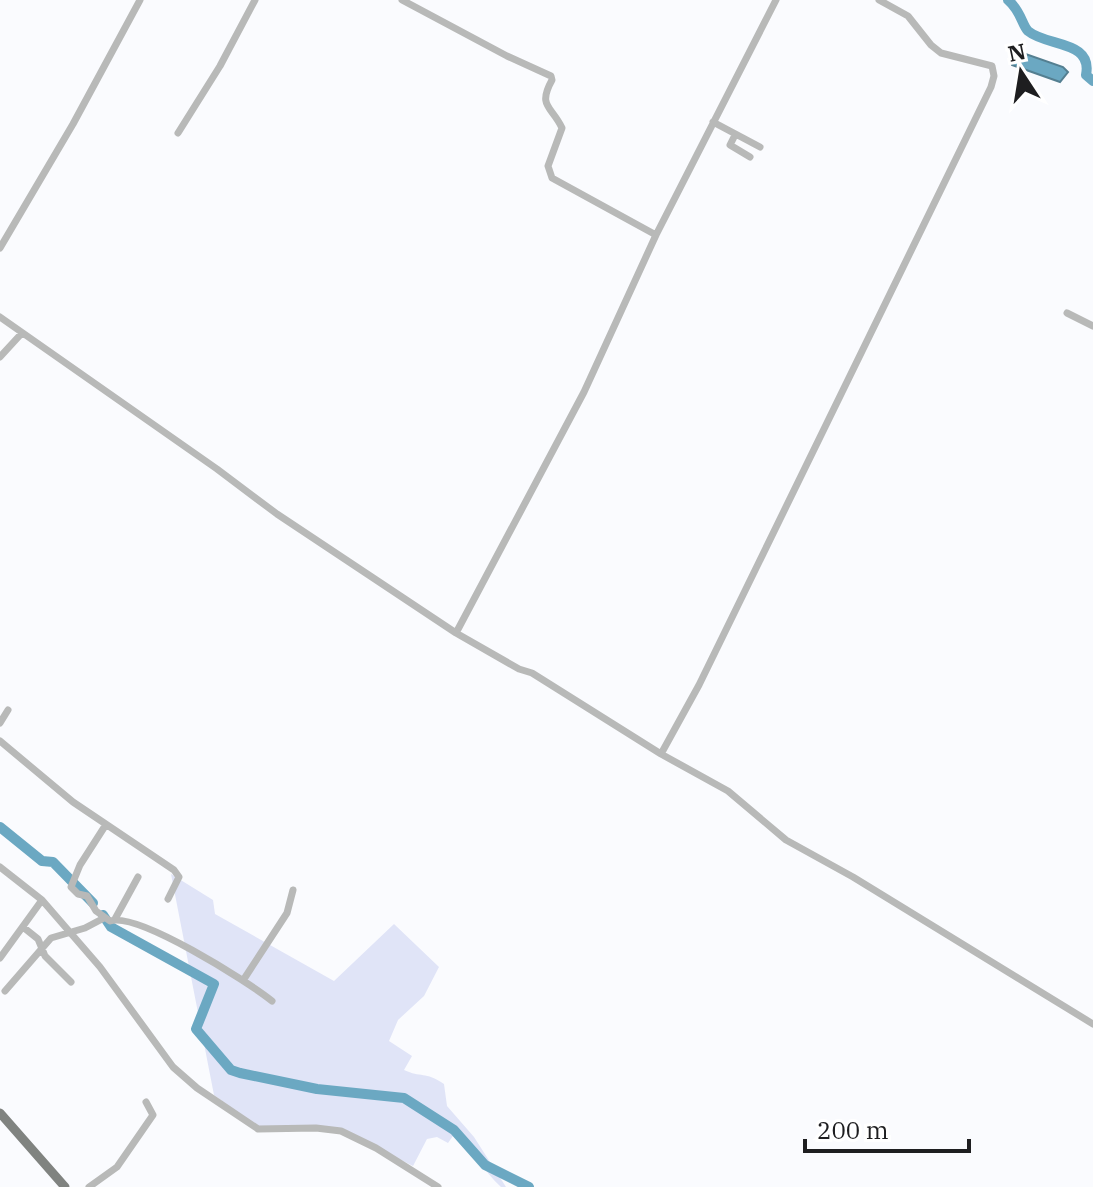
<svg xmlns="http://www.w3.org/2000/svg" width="1093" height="1187" font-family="'IBM Plex Serif',serif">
<rect width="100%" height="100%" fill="#fafbfe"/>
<path fill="#e0e4f7" d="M171,874L213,900L215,914L334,981L394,924L439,967L424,996L398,1020L389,1041L412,1056L404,1070C421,1078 425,1071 444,1084L447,1106L474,1137L506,1187H501C483,1171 473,1148 455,1133L448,1143L437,1137L427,1139L413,1166L341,1130L259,1128L214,1095Z"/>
<path fill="#6ba8c2" stroke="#547f91" stroke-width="2" d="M1017,51L1063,67L1068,72L1060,82L1012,65L1011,59Z"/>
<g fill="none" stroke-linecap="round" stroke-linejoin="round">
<path stroke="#6ba8c2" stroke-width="10" d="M1008,0C1021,11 1022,25 1028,31C1047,47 1093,40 1086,75L1093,81
M0,827L42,861L53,862L93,903
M103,915L111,927L214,984L196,1029L231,1070L240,1073L317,1089L404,1098L454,1130L485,1165L529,1187"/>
<path stroke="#b8b9b8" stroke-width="7" d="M402,0L507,56L551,76L552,80C537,107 552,106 562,128L548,166L552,178L656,235
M713,122L760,147
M178,133L220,66L255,0
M735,135L730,145L750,157
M0,248L73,124L140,0
M1067,313L1093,326
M0,317L217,469L277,514L456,633L519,669L532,673L661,754L728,791L786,840L853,877L1093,1024
M0,357L22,333
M456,633L584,392L656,235L776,0
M0,723L8,710
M0,741L73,802L174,870L179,877L168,899
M661,754L699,685L991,87L994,76L992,66L941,53L931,45L908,16L879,0
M105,826L80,865L71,887L78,894L87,896L96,911L110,921C138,912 247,981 272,1001
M0,867L42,900L100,967L173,1067L197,1088L258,1129L316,1128L341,1131L376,1148L438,1187
M115,919L138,877
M23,927L38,939L45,956L71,982
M0,958L42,900
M244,979L287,913L293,890
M5,991L51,938L85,928L104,918
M89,1187L117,1167L153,1115L146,1102"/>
<path stroke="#808380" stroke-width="9" d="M0,1113L65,1187"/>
</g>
<g transform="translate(1021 72) rotate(348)" stroke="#ffffff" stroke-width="6" paint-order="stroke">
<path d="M0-6L14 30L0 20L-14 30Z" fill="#1e1e20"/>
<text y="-12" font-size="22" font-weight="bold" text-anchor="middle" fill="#1e1e20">N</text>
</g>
<path d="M805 1139v12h164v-12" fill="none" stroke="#1e1e20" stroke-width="4"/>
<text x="817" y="1139" font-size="24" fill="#1e1e20" stroke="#ffffff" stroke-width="6" paint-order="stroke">200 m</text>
</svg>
